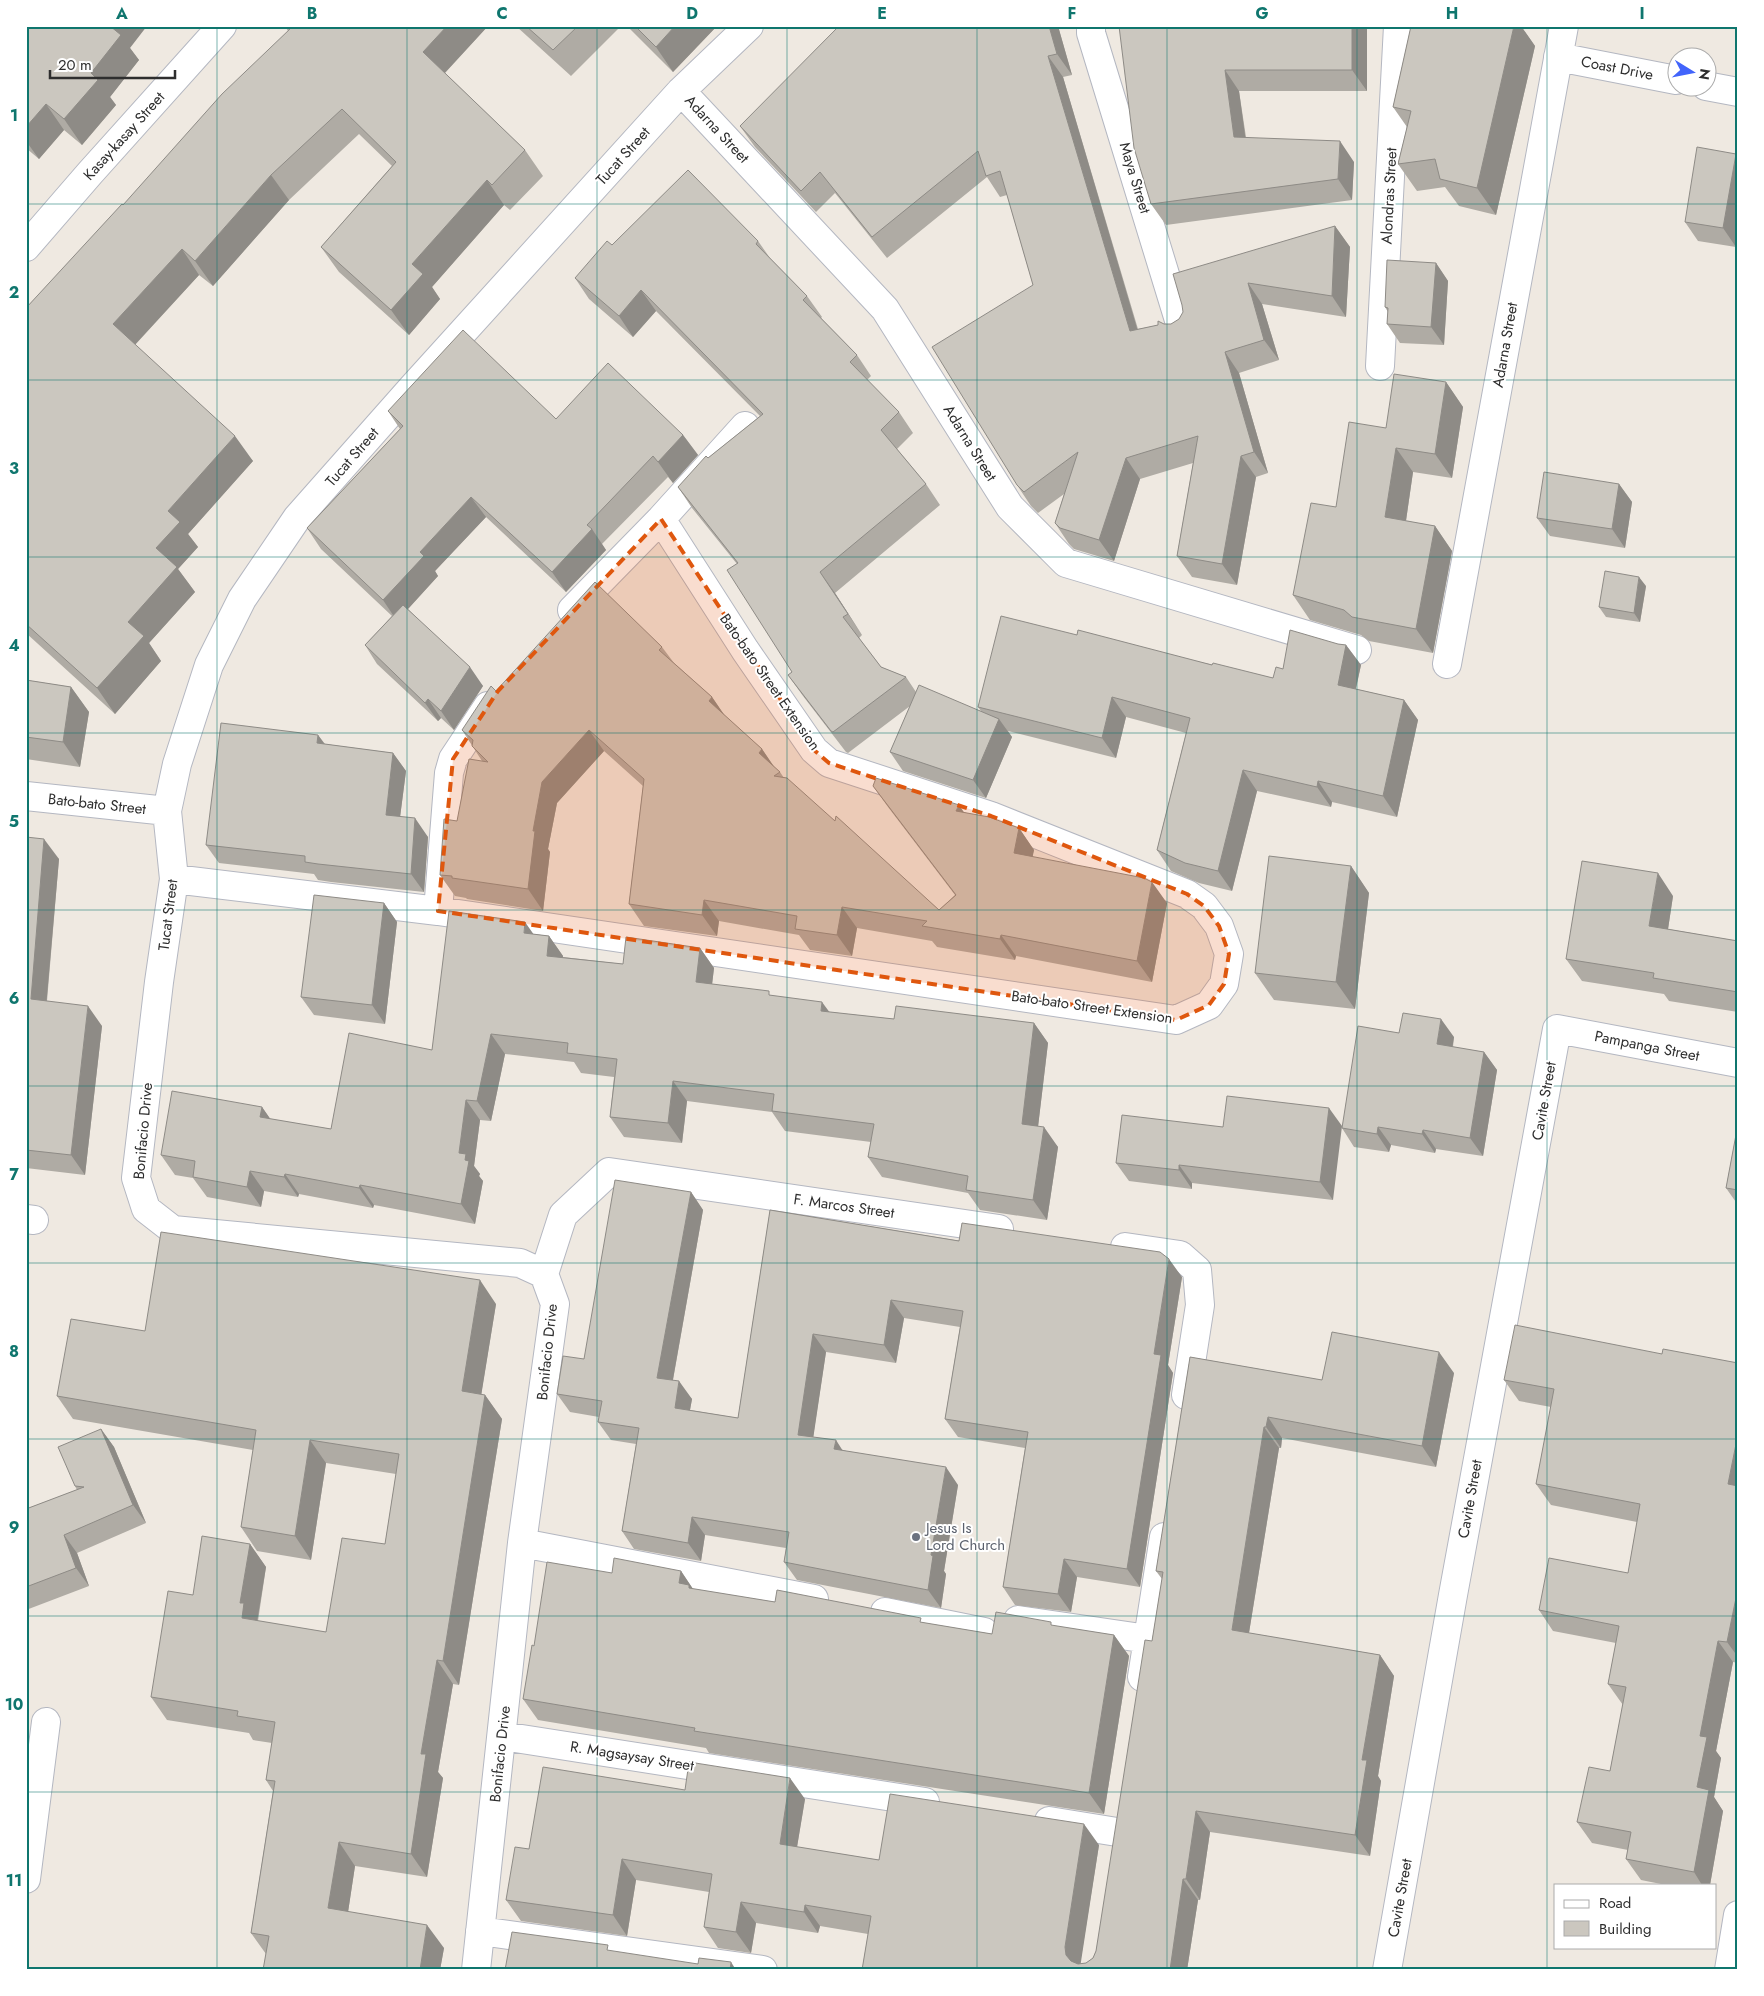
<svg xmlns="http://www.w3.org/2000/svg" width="1764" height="1996" font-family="Jost,sans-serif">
<rect width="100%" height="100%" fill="#efe9e1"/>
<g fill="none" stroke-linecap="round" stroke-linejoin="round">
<g stroke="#b4b7c1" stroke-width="30">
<path id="street" d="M1091,26V33L1182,330
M1558,57L1676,80
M1706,86L1738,92
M681,91L885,309L1010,507L1066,563L1357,650
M26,247L90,173L222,26
M1380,366L1398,26
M572,610L661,519L745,426
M1447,664L1564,26
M26,796L167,811
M174,879L438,911L1176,1020L1209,1005L1224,984L1229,954L1219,926L1204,906L1187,894L991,816L829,763L814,750L745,650L661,519
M438,911L449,773L453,759L488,706
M26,1219L34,1220
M1125,1247L1180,1255L1197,1270L1200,1305L1186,1395
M544,1274L563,1215L609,1172L999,1229
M522,1543L814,1599
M885,1612L984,1632
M1018,1620L1148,1639
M1142,1677L1164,1537
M502,1736L925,1802
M1049,1821L1117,1832
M26,1879L46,1722
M480,1931L763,1970
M476,1970L522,1543L555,1304L544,1274L520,1263L173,1230L146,1209L136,1178L159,982L174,879L167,811L177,764L209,665L242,599L297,518L412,388L681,91L749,26
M1387,1970L1453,1595L1557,1029L1738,1063
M1729,1970L1738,1915"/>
</g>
<use href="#street" stroke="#fff" stroke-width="28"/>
</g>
<path fill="#afaba4" d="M26,26L130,48L139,60L110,97L116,105L82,145L64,130L39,159L26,148Z
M285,26H488L445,73L525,150L543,176L510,210L504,205L432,287L440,299L409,335L339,272L321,247L392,166L359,134L289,200L213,286L199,275L135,345L253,461L188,534L198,547L178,569L195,592L149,643L161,661L115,714L26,633V308L288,31Z
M516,26H621L571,76Z
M627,26H717L673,72Z
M1058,26L1072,75L1063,77L1138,329L1164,324H1171L1335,226L1350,247L1346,317L1262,304L1279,360L1239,373L1268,473L1256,477L1237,585L1192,577L1177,556L1193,463L1140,479L1114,561L1074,549L1069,544L1055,523L1064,494L1038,513L1031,506L1017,485L1033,285L1007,195L1000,197L987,177L887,258L835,193L816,212L755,147L740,126Z
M1119,26H1367V91H1239L1246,137L1354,162L1352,200L1166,225L1151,204Z
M1411,26H1521L1535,46L1496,215L1459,206L1445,187L1417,191L1398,164L1407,127L1393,107Z
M1736,154L1738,157V236L1736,247L1698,241L1685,222Z
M758,241L770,258L807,296L822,317L821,318L857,355L871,376L867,380L899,412L913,433L897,449L926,484L940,505L835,593L862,635L859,638L881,667L906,677L916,692L981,711L978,707L1077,635L1273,678L1283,669L1338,644L1346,645L1361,665L1356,689L1404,700L1418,720L1397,817L1332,802L1331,807L1257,791L1232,891L1199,883L1171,871L1157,850L1186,733L1126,717L1116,758L1008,731L1012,737L986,798L903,771L890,752L910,706L848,753L846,752L803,696L788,675L792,672L737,564L692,508L678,487L708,458L760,416L656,311L633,337L589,299L575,278L612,245Z
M1436,263L1448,281L1444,345L1400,343L1387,324L1388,312L1385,307Z
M1446,382L1463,407L1452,478L1413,472L1406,521L1435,526L1452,551L1433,653L1369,641L1361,635L1310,620L1293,595L1336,507Z
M388,411L556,419L683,435L698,455L673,483L668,477L602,544L606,550L566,592L486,517L435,571L438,576L408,609L483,686L454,730L441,718L438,721L377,664L365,645L392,616L321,549L307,528L400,429Z
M1619,484L1632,502L1625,548L1550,536L1537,518Z
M1646,586L1640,622L1606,617L1599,607Z
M662,647L674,663L712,697L725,716L762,749L774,767L780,772L784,778L939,910L955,895L888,807L873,786L1019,828L1034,850L1032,857L1167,903L1152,982L1016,956L1015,960L937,947L932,941L857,928L852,956L810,950L799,935L719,921L717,936L644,926L629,904L643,786L604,751L557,803L548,849L550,852L543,911L467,899L466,898L455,896L440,875L457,821L482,761L462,730L496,691Z
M26,680L71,687L89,712L80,767L26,759Z
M318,735L325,744L393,753L406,771L400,817L428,837L424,892L331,882L318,880L314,874L219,863L206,845Z
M26,837L59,859L47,1001L102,1026L85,1175L26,1168Z
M1351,866L1369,893L1355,1009L1274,1000L1255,973Z
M1673,896L1668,929L1738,941V1012L1669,1001L1664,994L1582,981L1566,959Z
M384,903L397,922L385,1024L314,1015L301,997Z
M534,934L549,936L563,956V957L623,964L700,948L714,968L712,984L773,996L830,1012L894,1019L1034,1023L1048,1043L1038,1126L1058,1147L1047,1220L980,1210L968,1193L882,1177L868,1157L871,1142L785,1131L772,1112L687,1101L682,1143L624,1137L610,1117L614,1077L581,1073L574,1062L505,1054L491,1121L480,1120L474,1166L480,1174L479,1176L483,1181L475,1224L374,1205L373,1208L299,1194L298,1197L264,1191L261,1207L207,1197L193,1178L175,1175L161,1155L262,1107L270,1119L331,1129L432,1050Z
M1399,1033L1454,1037L1453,1047L1484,1052L1497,1070L1483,1156L1436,1149L1435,1153L1391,1145L1389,1152L1354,1147L1342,1128Z
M1329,1108L1333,1200L1192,1183V1189L1129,1181L1116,1163L1223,1127Z
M1738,1124V1205L1726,1188Z
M691,1192L703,1210L673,1380L692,1399L690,1410L738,1418L770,1210L1182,1277L1168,1365L1173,1373L1140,1587L1077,1577L1071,1612L1015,1605L1003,1587L1025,1448L958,1437L945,1419L960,1327L904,1318L896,1363L826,1352L813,1437L843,1450L958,1485L944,1571L946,1574L941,1608L797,1580L784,1562L786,1548L705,1535L701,1561L634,1549L622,1531L636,1444L611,1440L598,1422L599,1417L570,1412L557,1394L584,1359Z
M496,1304L481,1395H485L502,1419L459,1685L453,1684L438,1772L443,1778L427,1877L355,1866L348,1912L444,1948L440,1970H263L266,1954L251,1933L273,1791L266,1780L272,1743L253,1740L249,1733L167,1720L151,1697L193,1595L250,1544L266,1567L258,1621L326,1632L385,1544L396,1474L326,1463L311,1560L257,1551L241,1527L253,1450L73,1419L57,1396L145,1331Z
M1662,1354L1738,1363V1663L1733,1662L1716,1751L1721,1758L1714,1797L1723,1811L1710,1885H1666L1641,1880L1626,1859L1628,1850L1592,1843L1577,1822L1610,1771L1623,1705L1608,1684L1616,1643L1553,1631L1539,1610L1628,1573L1637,1522L1551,1505L1536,1484L1551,1407L1519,1401L1504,1380Z
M1190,1357L1322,1380L1454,1373L1436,1467L1282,1438L1281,1448H1279L1249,1633L1380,1655L1394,1676L1378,1776L1381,1781L1370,1856L1210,1832L1200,1900H1198L1187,1970H862L868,1934L820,1926L818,1933L756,1923L751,1953L718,1948L704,1927L709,1892L636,1880L627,1936L521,1921L506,1900L529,1849L685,1790L805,1799L797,1847L879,1860L1099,1845L1080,1964L1086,1963L1093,1958L1096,1951L1152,1641L1162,1579L1156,1571Z
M101,1429L114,1447L146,1523L77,1553L89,1586L26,1610V1509L77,1490L75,1486Z
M681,1571L693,1589L775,1602L925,1623L992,1634L1054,1626L1114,1635L1129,1656L1104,1814L709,1753L706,1748L538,1720L523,1699L612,1573Z"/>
<path fill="#8e8b86" d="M110,26H147L130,48L139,60L110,97L116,105L82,145L64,119L91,73Z
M447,26H488L441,77L423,52Z
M675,26H717L673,72L656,47Z
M1049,26H1058L1072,75L1057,54Z
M1352,26H1367V91L1352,70Z
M1514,26H1521L1535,46L1496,215L1477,188Z
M1048,56L1063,77L1144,352L1130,331Z
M1225,70L1239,91L1248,157L1234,137Z
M46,104L64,130L39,159L26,141V127Z
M1340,141L1354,162L1352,200L1338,179Z
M1736,154L1738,157V236L1736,247L1723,228Z
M271,175L289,200L213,286L195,261Z
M487,180L504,205L432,287L440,299L409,335L391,310L412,264Z
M1335,226L1350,247L1346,317L1332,296Z
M182,249L199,275L130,350L113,324Z
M1436,263L1448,281L1444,345L1431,327Z
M1248,283L1262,304L1279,360L1264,340Z
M641,290L656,311L633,337L619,316Z
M1225,352L1239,373L1268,473L1254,452Z
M1446,382L1463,407L1452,478L1435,454Z
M683,435L698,455L673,483L658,462Z
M235,436L253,461L188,534L198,547L178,569L195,592L149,643L161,661L115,714L97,688L128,622L156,548L168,511Z
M1396,448L1413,472L1403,541L1385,517Z
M1241,456L1256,477L1237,585L1222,564Z
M1126,458L1140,479L1114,561L1099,540Z
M1619,484L1632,502L1625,548L1612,529Z
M471,497L486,517L435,571L438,576L397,621L383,600L420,552Z
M1435,526L1452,551L1433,653L1416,629Z
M592,529L606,550L566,592L552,572Z
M820,572L835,593L862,635Z
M1639,577L1646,586L1640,622L1634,613Z
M1346,645L1361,665L1352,705L1338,685Z
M470,667L483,686L454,730L441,711Z
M71,687L89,712L80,767L63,742Z
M712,697L727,719L709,701Z
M1112,697L1126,717L1116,758L1102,738Z
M428,699L441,718L438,721L425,703Z
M1404,700L1418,720L1397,817L1383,796Z
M999,719L1012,737L986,798L973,780Z
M589,730L604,751L557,803L548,849L550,852L543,911L528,889L533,831L542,782Z
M318,735L331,753L317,743Z
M762,749L777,771L759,753Z
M393,753L406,771L398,833L386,815Z
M1243,770L1257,791L1232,891L1218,871Z
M1318,781L1332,802L1331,807L1317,787Z
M959,805L974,827L956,811Z
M415,818L428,837L424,892L411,874Z
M1019,828L1034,850L1029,875L1014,853Z
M44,839L59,859L45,1019L31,999Z
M1351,866L1369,893L1355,1009L1336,982Z
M1658,873L1673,896L1665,949L1649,926Z
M1152,882L1167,903L1152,982L1137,961Z
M704,900L719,921L717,936L702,915Z
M384,903L397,922L385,1024L372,1005Z
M842,907L857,928L852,956L837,935Z
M525,922L539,942L524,933Z
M1001,935L1016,956L1015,960L1000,939Z
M549,936L563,956L561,975L547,956Z
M700,948L714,968L710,1002L696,982Z
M822,1002L836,1021L821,1011Z
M88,1006L102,1026L85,1175L71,1155Z
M1441,1019L1454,1037L1450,1062L1437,1044Z
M1034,1023L1048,1043L1036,1144L1022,1124Z
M491,1034L505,1054L491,1121L477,1101Z
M1484,1052L1497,1070L1483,1156L1470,1138Z
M673,1081L687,1101L682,1143L668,1123Z
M466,1100L480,1120L474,1166L480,1174L479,1176L483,1181L475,1224L461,1204L459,1153Z
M262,1107L276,1127L260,1117Z
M1329,1108L1342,1126L1333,1200L1320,1182Z
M1044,1127L1058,1147L1047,1220L1033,1200Z
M1378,1127L1391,1145L1389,1152L1377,1134Z
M1423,1130L1436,1149L1435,1153L1422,1134Z
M1179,1165L1192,1183V1189L1179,1170Z
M250,1171L264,1191L261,1207L247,1187Z
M285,1174L299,1194L298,1197L284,1177Z
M360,1185L374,1205L373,1208L359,1188Z
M691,1192L703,1210L670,1396L657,1378Z
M1169,1259L1182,1277L1168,1365L1173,1373L1140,1587L1127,1569L1154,1354Z
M480,1280L496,1304L478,1415L462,1391Z
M891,1300L904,1318L896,1363L884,1345Z
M813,1334L826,1352L811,1453L798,1435Z
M1439,1352L1454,1373L1436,1467L1422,1446Z
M679,1381L692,1399L687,1426L675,1408Z
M485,1395L502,1419L459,1685L443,1661Z
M1268,1417L1282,1438L1281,1448L1266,1427Z
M1264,1427L1279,1448L1246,1651L1232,1630Z
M101,1429L114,1447L146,1523L133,1505Z
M1738,1434V1498L1728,1484Z
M310,1440L326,1463L311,1560L295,1536Z
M836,1440L848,1459L834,1449Z
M946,1467L958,1485L944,1571L946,1574L941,1608L928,1590L931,1555Z
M692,1517L705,1535L701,1561L688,1543Z
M64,1535L77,1553L89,1586L76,1568Z
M250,1544L266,1567L257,1622L242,1618L240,1603Z
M1064,1559L1077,1577L1071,1612L1058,1594Z
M681,1571L695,1592L679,1583Z
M1738,1588V1657L1727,1642Z
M1114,1635L1129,1656L1104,1814L1089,1793Z
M1718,1641L1733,1662L1716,1751L1721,1758L1714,1797L1723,1811L1710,1885H1702L1694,1872L1697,1787L1700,1736Z
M1380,1655L1394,1676L1378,1776L1381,1781L1370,1856L1355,1835L1362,1760Z
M437,1660L453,1684L438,1772L443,1778L427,1877L411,1854L421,1754Z
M790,1778L805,1799L794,1865L780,1844Z
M1196,1811L1210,1832L1200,1900L1186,1879Z
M1084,1824L1099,1845L1080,1968L1076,1970L1066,1955L1065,1947Z
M339,1842L355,1866L345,1932L328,1908Z
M622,1859L636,1880L627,1936L613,1915Z
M1183,1879L1198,1900L1187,1970H1170Z
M741,1902L756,1923L751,1953L736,1932Z
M805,1905L820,1926L818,1933L804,1912Z
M427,1925L444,1948L440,1970H420Z
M731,1962L736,1970H730Z"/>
<path fill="#cbc7bf" stroke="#8e8b86" d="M26,26H110L121,35L91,73L98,80L64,119L46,104L26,127Z
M289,26H447L423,52L525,150L492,185L487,180L412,264L423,274L391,310L321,247L396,162L342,109L271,175L195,261L182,249L113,324L235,436L168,511L180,522L156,548L177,567L128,622L144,636L97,688L26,624V308L122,204L123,205L222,94L291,28Z
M526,26H578L553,50Z
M635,26H675L656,47Z
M839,26H1049L1057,54L1048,56L1130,331L1158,325V321L1164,324H1171L1179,319L1183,312L1182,305L1173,274L1335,226L1332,296L1248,283L1264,340L1225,352L1254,452L1241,456L1222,564L1177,556L1198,436L1126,458L1099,540L1060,528L1055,523L1078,452L1024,492L1017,485L932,347L1033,285L1000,171L986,176L978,151L872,237L820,172L801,191L740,126Z
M1119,26H1352V70H1225L1234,137L1340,141L1338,179L1151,204L1134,148Z
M1411,26H1514L1477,188L1440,179L1435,159L1398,164L1411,111L1393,107Z
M1697,147L1736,154L1723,228L1685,222Z
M688,170L758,241L756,244L807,296L803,300L857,355L850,362L899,412L881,430L926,484L820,572L848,614L843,617L881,667L906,677L833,732L831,731L788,675L792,672L727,570L738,563L678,487L706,456L708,458L763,414L641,290L619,316L575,278L607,241L612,245Z
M1387,260L1436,263L1431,327L1387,324L1388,308L1385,307Z
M463,330L556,419L608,363L683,435L658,462L653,456L587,525L592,529L552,572L471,497L420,552L424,556L383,600L307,528L403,426L388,411Z
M1394,374L1446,382L1435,454L1396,448L1385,517L1435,526L1416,629L1352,617L1344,610L1293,595L1311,503L1336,507L1349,422L1386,428Z
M1544,472L1619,484L1612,529L1537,518Z
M1605,571L1639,577L1634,613L1599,607Z
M595,582L662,647L659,650L712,697L709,701L762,749L759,753L780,772L774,776L787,778L835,821L836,816L939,910L956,895L873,786L876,778L959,805L956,811L989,817L1019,828L1014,853L1144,878L1152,882L1137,961L1001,935L1000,939L922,926L927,921L842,907L837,935L795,929L797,916L704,900L702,915L629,904L644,779L589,730L542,782L533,831H535L528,889L452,878V876L440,875L444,819L457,821L469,759L488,762L472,746L473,740L462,730L491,686L496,691Z
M403,605L470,667L441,711L428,699L425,703L365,645Z
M1001,616L1077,635L1078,630L1212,665L1213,663L1273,678L1276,667L1283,669L1290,630L1338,644L1346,645L1338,685L1404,700L1383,796L1318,781L1317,787L1243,770L1218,871L1185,863L1157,850L1190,718L1112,697L1102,738L978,707Z
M26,680L71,687L63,742L26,737Z
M919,685L999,719L973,780L890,752Z
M221,723L318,735L317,743L393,753L386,815L415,818L411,874L318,864L305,862V856L206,845Z
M26,837L44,839L31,999L88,1006L71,1155L26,1150Z
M1269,856L1351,866L1336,982L1255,973Z
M1582,861L1658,873L1649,926L1738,941V992L1653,978L1654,973L1566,959Z
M314,895L384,903L372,1005L301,997Z
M449,911L525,922L524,933L549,936L547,956L623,964L626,937L700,948L696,982L769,991V995L822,1002L821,1011L894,1019L896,1006L1034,1023L1022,1124L1044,1127L1033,1200L966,1190L968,1176L868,1157L874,1124L772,1111L774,1094L673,1081L668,1123L610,1117L617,1059L567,1053L568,1043L491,1034L477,1101L466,1100L459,1153L466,1154L465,1160L469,1161L461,1204L360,1185L359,1188L285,1174L284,1177L250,1171L247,1187L193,1177L195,1161L161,1155L172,1091L262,1107L260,1117L331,1129L349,1033L432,1050Z
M1403,1013L1441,1019L1437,1044L1484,1052L1470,1138L1423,1130L1422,1134L1378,1127L1377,1134L1342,1128L1358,1026L1399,1033Z
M1227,1096L1329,1108L1320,1182L1179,1165V1170L1116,1163L1122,1115L1223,1127Z
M1738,1124V1190L1726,1188Z
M615,1180L691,1192L657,1378L679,1381L675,1408L738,1418L770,1210L959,1241L962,1223L1160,1252L1169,1259L1154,1354L1161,1355L1127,1569L1064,1559L1058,1594L1003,1587L1028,1432L945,1419L963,1311L891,1300L884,1345L813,1334L798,1435L836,1440L834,1449L946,1467L931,1555L933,1556L928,1590L784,1562L789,1532L692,1517L688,1543L622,1531L639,1428L598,1422L602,1401L557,1394L563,1356L584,1359Z
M161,1232L480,1280L462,1391L485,1395L443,1661L437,1660L421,1754H426L411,1854L339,1842L328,1908L427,1925L420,1970H263L269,1936L251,1933L275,1781L266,1780L275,1722L237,1716L238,1711L151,1697L168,1591L193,1595L202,1536L250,1544L240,1603H244L242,1618L326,1632L342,1538L385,1544L399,1454L310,1440L295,1536L241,1527L256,1430L57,1396L71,1319L145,1331Z
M1515,1325L1662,1354L1663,1349L1738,1363V1434L1728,1484L1738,1486V1588L1727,1642L1718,1641L1700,1736L1707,1737L1697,1787L1709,1790L1694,1872L1626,1859L1631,1832L1577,1822L1589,1767L1610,1771L1626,1687L1608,1684L1619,1626L1539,1610L1549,1558L1628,1573L1640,1504L1536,1484L1554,1389L1504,1380Z
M1332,1332L1439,1352L1422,1446L1268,1417L1266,1427H1264L1232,1630L1380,1655L1362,1760H1367L1355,1835L1196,1811L1186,1879H1183L1170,1970H862L871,1916L805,1905L804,1912L741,1902L736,1932L704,1927L712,1874L622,1859L613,1915L506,1900L515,1847L529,1849L543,1767L685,1790L689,1762L790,1778L780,1844L879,1860L890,1794L1084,1824L1065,1947L1066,1955L1071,1961L1078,1964L1086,1963L1093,1958L1096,1951L1145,1640L1152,1641L1163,1572L1156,1571L1190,1357L1322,1380Z
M101,1429L133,1505L64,1535L76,1568L26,1587V1509L84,1487L75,1486L58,1447Z
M614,1558L681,1571L679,1583L689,1585V1588L775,1602L777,1590L921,1618L920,1622L992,1634L996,1612L1051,1622V1625L1114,1635L1089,1793L694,1731L695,1728L523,1699L532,1645L534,1646L547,1562L612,1573Z
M512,1932L608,1945L607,1950L698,1964L699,1958L731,1962L730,1970H505Z"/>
<path fill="#df570e" fill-opacity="0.2" stroke="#df570e" stroke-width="4" stroke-dasharray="10 6" stroke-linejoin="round" d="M661,519L814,750L829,763L991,816L1187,894L1204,906L1219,926L1229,954L1224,984L1209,1005L1176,1020L438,911L453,759L498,691Z"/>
<path fill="none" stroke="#0f766e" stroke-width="1" stroke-opacity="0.55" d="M217,26V1970M407,26V1970M597,26V1970M787,26V1970M977,26V1970M1167,26V1970M1357,26V1970M1547,26V1970M26,204H1738M26,380H1738M26,557H1738M26,733H1738M26,910H1738M26,1086H1738M26,1263H1738M26,1439H1738M26,1616H1738M26,1792H1738"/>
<circle fill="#6b7280" stroke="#fff" stroke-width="2" cx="916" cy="1537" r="5"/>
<g text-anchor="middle" stroke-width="4" stroke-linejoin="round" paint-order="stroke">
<g font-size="15" fill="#2e2e2e" stroke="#fff">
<text transform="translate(1617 68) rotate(11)" y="5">Coast Drive</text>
<text transform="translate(717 129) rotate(47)" y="5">Adarna Street</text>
<text transform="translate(124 136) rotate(-48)" y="5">Kasay-kasay Street</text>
<text transform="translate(623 156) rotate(-48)" y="5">Tucat Street</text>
<text transform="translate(1135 178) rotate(73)" y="5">Maya Street</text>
<text transform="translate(1389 196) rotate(-87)" y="5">Alondras Street</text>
<text transform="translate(1505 345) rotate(-80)" y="5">Adarna Street</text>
<text transform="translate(970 443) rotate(58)" y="5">Adarna Street</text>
<text transform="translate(352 457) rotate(-49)" y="5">Tucat Street</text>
<text transform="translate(770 682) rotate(55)" y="5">Bato-bato Street Extension</text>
<text transform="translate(97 804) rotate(6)" y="5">Bato-bato Street</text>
<text transform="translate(168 915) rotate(-83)" y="5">Tucat Street</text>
<text transform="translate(1092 1007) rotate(8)" y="5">Bato-bato Street Extension</text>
<text transform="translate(1647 1046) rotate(11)" y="5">Pampanga Street</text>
<text transform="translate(1544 1101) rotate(-80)" y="5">Cavite Street</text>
<text transform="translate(143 1131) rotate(-85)" y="5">Bonifacio Drive</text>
<text transform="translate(844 1206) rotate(8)" y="5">F. Marcos Street</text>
<text transform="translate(547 1352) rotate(-84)" y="5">Bonifacio Drive</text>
<text transform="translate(1470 1499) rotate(-80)" y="5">Cavite Street</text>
<text transform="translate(500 1754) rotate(-84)" y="5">Bonifacio Drive</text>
<text transform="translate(632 1756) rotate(9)" y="5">R. Magsaysay Street</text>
<text transform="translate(1400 1898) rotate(-80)" y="5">Cavite Street</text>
</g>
<g font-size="15" fill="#5b616d" stroke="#fff" text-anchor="start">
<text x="926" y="1533">Jesus Is<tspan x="926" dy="17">Lord Church</tspan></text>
</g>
</g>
<rect width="1764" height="1996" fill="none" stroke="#ffffff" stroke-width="55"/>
<rect x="1554" y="1884" width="162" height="65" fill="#ffffff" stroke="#ababab"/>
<rect x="1564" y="1900" width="25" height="8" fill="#ffffff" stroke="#ababab"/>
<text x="1599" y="1908" font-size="15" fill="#2e2e2e">Road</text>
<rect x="1564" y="1921" width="25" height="15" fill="#cbc7bf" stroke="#ababab"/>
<text x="1599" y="1934" font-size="15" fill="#2e2e2e">Building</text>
<g transform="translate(1692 72) rotate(100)"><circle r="24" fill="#ffffff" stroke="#ababab"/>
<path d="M0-4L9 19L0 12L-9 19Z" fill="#4264fb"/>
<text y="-8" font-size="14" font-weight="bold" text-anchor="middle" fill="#2e2e2e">N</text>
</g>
<path d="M50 70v8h125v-8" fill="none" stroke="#2e2e2e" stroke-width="2.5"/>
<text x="58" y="70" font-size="15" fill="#2e2e2e" stroke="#ffffff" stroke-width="4" paint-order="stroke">20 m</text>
<rect x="28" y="28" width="1708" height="1940" fill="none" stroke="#0f766e" stroke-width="2"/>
<g font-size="16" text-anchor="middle" font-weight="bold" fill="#0f766e">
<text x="122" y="19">A</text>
<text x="312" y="19">B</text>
<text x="502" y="19">C</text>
<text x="692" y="19">D</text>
<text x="882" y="19">E</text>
<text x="1072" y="19">F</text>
<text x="1262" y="19">G</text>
<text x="1452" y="19">H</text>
<text x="1642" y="19">I</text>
<text x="14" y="121">1</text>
<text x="14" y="298">2</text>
<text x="14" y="474">3</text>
<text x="14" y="651">4</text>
<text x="14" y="827">5</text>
<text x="14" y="1004">6</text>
<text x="14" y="1180">7</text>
<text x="14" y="1357">8</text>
<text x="14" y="1533">9</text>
<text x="14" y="1710">10</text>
<text x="14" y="1886">11</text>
</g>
</svg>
